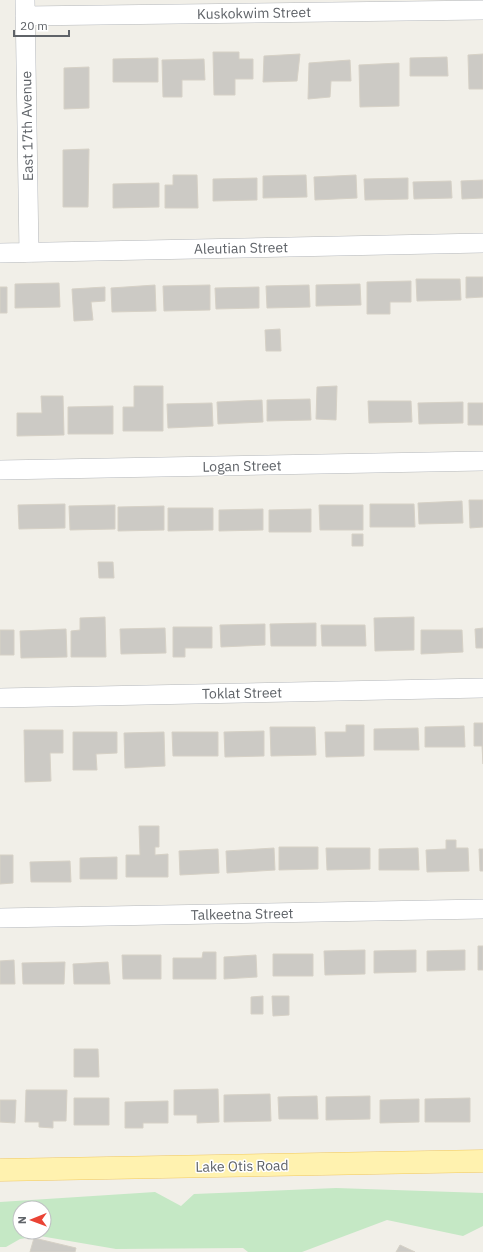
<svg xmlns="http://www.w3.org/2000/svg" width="483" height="1252" font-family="'IBM Plex Sans',sans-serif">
<rect width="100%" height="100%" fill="#f1efe8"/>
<path fill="#c5e8c5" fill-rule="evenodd" d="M336,1188L483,1193V1226L463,1236L387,1220L302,1252H248L243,1248L116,1249L40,1236L20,1239L6,1247H0V1202L155,1192L181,1206L194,1194ZM20,1208H44V1232H20Z"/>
<path fill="#cccac5" stroke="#d6d1c6" d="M213,52H239V59H253V79H235V95H214Z
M300,54L297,81L263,82L264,56Z
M483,54V89H469L468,55Z
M447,57L448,76H410V58Z
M158,58V82H113V59Z
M204,59L205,80H182V97H163L162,60Z
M350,60L351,81H331L330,97L308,99L309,63Z
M399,63V106L360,107L359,65Z
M89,67V108L64,109V68Z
M89,149L88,207H63V150Z
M173,175H197L198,208H165V185H173Z
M306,175L307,197L263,198V176Z
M356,175L357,198L315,200L314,177Z
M257,178V200L213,201V179Z
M408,178V199L365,200L364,179Z
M483,180V198L462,199L461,181Z
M451,181L452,198L414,199L413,182Z
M159,183V207L113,208V184Z
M466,277H483V297L466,298Z
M416,279H460L461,300L417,301Z
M411,281V302H390V314H367V282Z
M59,283L60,307L15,308V284Z
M360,284L361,305L316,306V285Z
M155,285L156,311L112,312L111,288Z
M210,285V310L164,311L163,286Z
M309,285L310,307L267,308L266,286Z
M0,287H7V313H0Z
M105,287V301L91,302L93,320L74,321L72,289Z
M259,287V308L216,309L215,288Z
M280,329L281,351H266L265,330Z
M134,386H163V431H123V407H134Z
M337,386L336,420L316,419L317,387Z
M41,396H63L64,435L17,436V413H42Z
M310,399L311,420L267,421V400Z
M262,400L263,422L218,424L217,402Z
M368,401H411L412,422L369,423Z
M463,402V423L419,424L418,403Z
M212,403L213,426L168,428L167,404Z
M468,403H483V425H468Z
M113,406V434H68V407Z
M469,500H483V527L470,528Z
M462,501L463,523L419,524L418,503Z
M65,504V528L19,529L18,505Z
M370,504H414L415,527H370Z
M115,505V529L70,530L69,506Z
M319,505H363V530H320Z
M164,506V530L118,531V507Z
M168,508H213V530L168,531Z
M263,509V530L219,531V510Z
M311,509V532H269V510Z
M352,534H363V546H352Z
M98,562H113L114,578H99Z
M105,617L106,657H71V631L80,630V618Z
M414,617V650L375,651L374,618Z
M316,623V646H271L270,624Z
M265,624V645L221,647L220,625Z
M321,625H365L366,646H322Z
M173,627H212V648H185V657H173Z
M165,628L166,653L121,654L120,629Z
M483,628V648H476L475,629Z
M66,629L67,657L21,658L20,631Z
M0,630H14V655H0Z
M421,630H462L463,652L421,654Z
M474,723H483V764L482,746H474Z
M346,725H364V756L326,757L325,732H346Z
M464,726L465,747H425V727Z
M270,727H315L316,755L271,756Z
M418,728L419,750H374V729Z
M24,730H63V753H50L51,781L25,782Z
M264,731V756L225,757L224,732Z
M73,732H117V753L96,754L97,770H73Z
M164,732L165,766L125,768L124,733Z
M172,732H218V756H173Z
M139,826H159V847H155V855L168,854V877H126V855H140Z
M446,840H456V848H468L469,871L427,872L426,850L446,849Z
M279,847H318V869L279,870Z
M274,848L275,870L227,873L226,851Z
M326,848H370V869L327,870Z
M418,848L419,870H379V849Z
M218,849L219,873L180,875L179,851Z
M479,849H483V871H480Z
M0,855H13V883L0,884Z
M117,857V879H80V858Z
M70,861L71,882H31L30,862Z
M478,946H483V970H478Z
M365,950V974L325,975L324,951Z
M416,950V972L374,973V951Z
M465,950V970L427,971V951Z
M203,952H216V979H173V958H202Z
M273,954H313V976H273Z
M122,955H161V979H123Z
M256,955L257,977L224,979V957Z
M14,960L15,984H0V961Z
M65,962L64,984H23L22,963Z
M108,962L110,984H74L73,964Z
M263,996V1014H251V997Z
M272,996H289V1015L273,1016Z
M74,1049H98L99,1077H74Z
M218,1089L219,1122L197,1123V1115H174V1090Z
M26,1090H67L66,1121H53V1128L39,1127V1122H25Z
M270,1094L271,1121L224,1122V1095Z
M317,1096L318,1119H279L278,1097Z
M370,1096V1119L326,1120V1097Z
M74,1098H109V1125H74Z
M470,1098V1122H425V1099Z
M419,1099V1122L380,1123V1100Z
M0,1100H16L15,1123L0,1122Z
M168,1101V1123H143V1128H125V1102Z
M34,1238L76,1248L75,1252H30Z
M400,1245L415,1252H396Z"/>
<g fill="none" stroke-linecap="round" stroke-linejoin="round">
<g stroke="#b5b8bc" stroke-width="20">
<path id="minor" d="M25,0L29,253
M25,16L483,10
M0,253L483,243
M0,470L483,461
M0,698L483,688
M0,918L483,909"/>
</g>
<g stroke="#f2c960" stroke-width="23">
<path id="major" d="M0,1170L483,1161"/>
</g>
<use href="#minor" stroke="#fff" stroke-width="19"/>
<use href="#major" stroke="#fff2af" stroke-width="22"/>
</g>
<g text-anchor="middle" stroke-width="3" stroke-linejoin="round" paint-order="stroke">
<g font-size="14" fill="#5f6368" stroke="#fff">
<text transform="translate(254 13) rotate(-1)" y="5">Kuskokwim Street</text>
<text transform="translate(27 126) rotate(-91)" y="5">East 17th Avenue</text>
<text transform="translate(241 248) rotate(-1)" y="5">Aleutian Street</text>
<text transform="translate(242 466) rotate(-1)" y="5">Logan Street</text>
<text transform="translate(242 693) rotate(-1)" y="5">Toklat Street</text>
<text transform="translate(242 914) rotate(-1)" y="5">Talkeetna Street</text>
<text transform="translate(242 1166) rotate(-1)" y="5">Lake Otis Road</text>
</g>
</g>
<g transform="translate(32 1220) rotate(269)"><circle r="19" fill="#ffffff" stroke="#bfc1c3"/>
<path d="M0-3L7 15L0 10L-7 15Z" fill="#ea4335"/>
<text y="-6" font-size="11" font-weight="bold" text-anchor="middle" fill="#5f6368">N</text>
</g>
<path d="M14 30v6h55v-6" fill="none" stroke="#5f6368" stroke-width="2"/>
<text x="20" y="30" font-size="12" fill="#5f6368" stroke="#ffffff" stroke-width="3" paint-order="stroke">20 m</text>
</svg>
